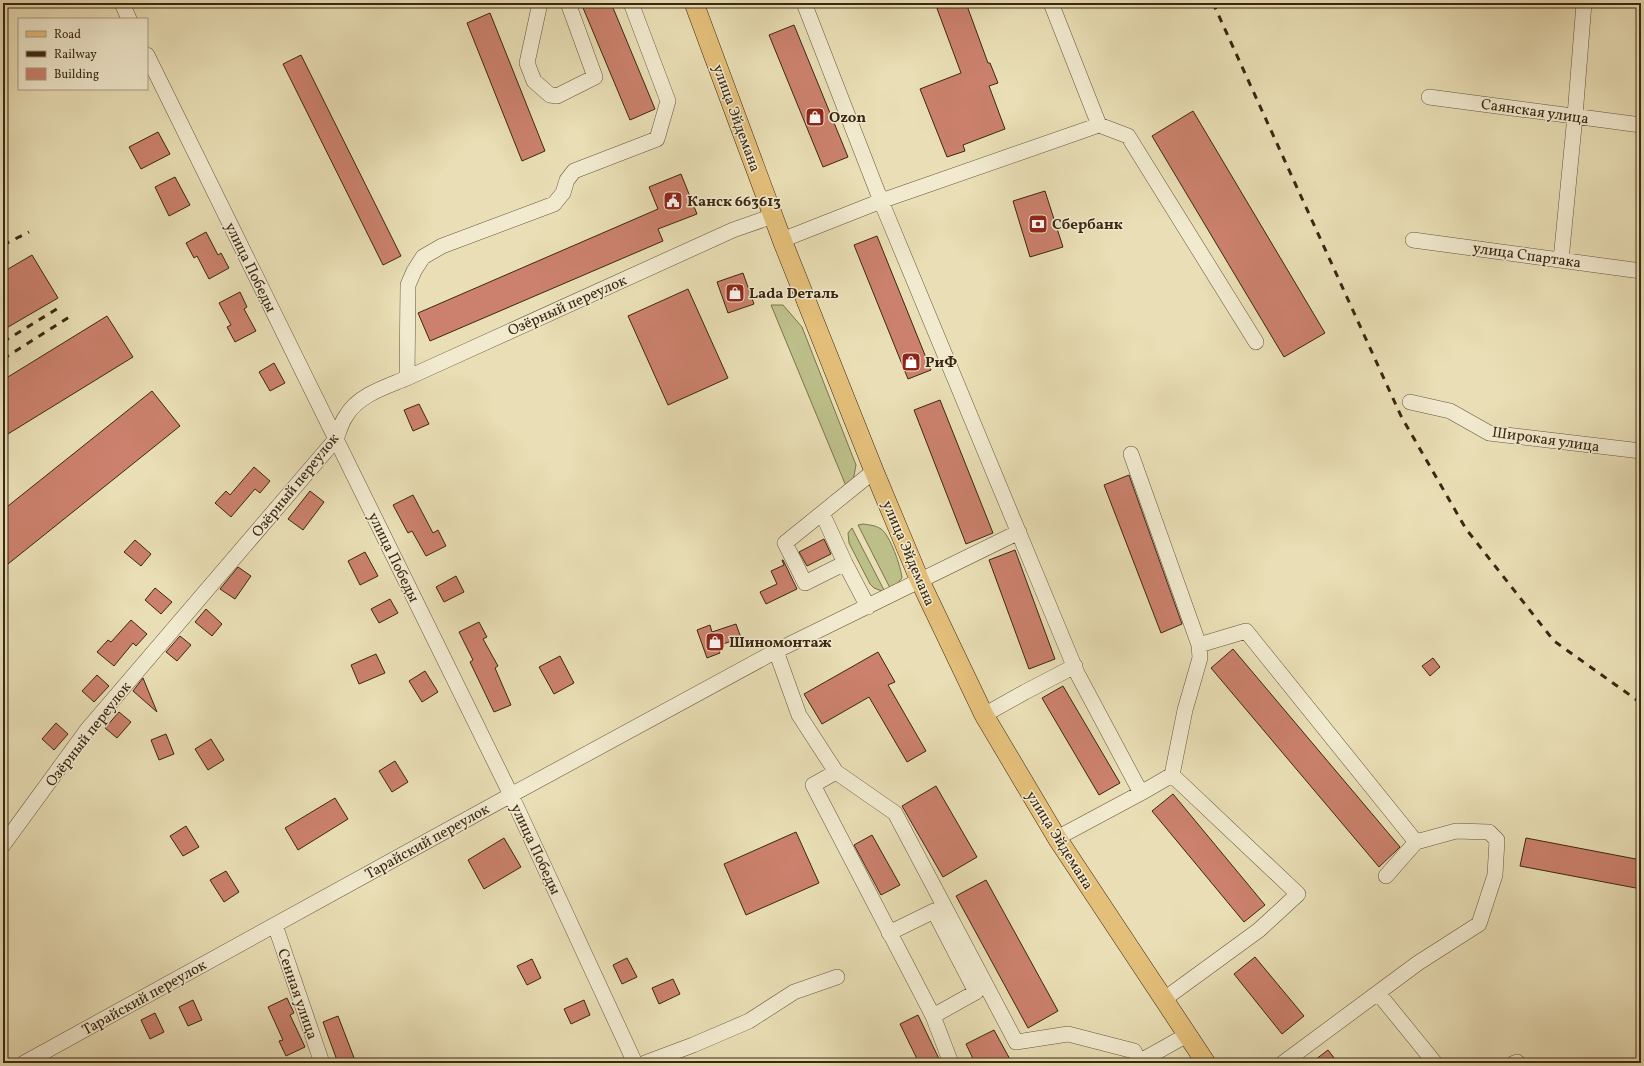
<svg xmlns="http://www.w3.org/2000/svg" width="1644" height="1066" font-family="Vollkorn,serif">
<rect width="100%" height="100%" fill="#e9deb5"/>
<filter id="stains"><feTurbulence type="fractalNoise" baseFrequency=".005" numOctaves="4"/><feColorMatrix values="0 0 0 0 .2 0 0 0 0 .09 0 0 0 0 .02 0 0 0 .5 -.17"/></filter>
<radialGradient id="worn" r=".72"><stop offset=".6" stop-color="#630" stop-opacity="0"/><stop offset="1" stop-color="#630" stop-opacity=".3"/></radialGradient>
<path fill="#bdbf89" stroke="#7c734e" d="M771,305H783L802,327L856,465L853,481L846,486Z
M863,524C869,525 875,525 881,529C890,535 901,567 902,578L896,585L890,588L858,525Z
M852,528L884,590L882,591L874,588L870,584L849,543L848,533Z"/>
<path fill="#cb816d" stroke="#3a2712" d="M581,3H611L655,109L630,120Z
M935,3H966L988,63H990L998,83L989,86L1005,129L963,145L965,151L947,157L920,89L961,73Z
M490,13L545,151L522,161L467,23Z
M794,25L848,157L823,167L769,35Z
M301,55L401,256L383,265L283,64Z
M1193,111L1325,333L1284,357L1152,136Z
M158,132L170,154L141,169L129,147Z
M681,174L697,214L658,229L663,241L430,341L418,313L658,209L649,187Z
M175,177L190,205L169,216L155,187Z
M1045,191L1063,247L1030,257L1013,201Z
M206,232L218,255L221,253L229,268L209,279L197,256L194,258L186,243Z
M877,236L931,370L908,379L854,245Z
M32,255L58,298L3,330V272Z
M743,273L754,304L728,313L717,282Z
M688,289L728,378L668,405L628,316Z
M240,292L247,307L244,309L256,331L235,342L227,327L231,325L219,303Z
M107,316L133,357L3,437V380Z
M274,363L285,383L270,391L259,372Z
M152,391L180,426L3,568V510Z
M940,400L993,533L966,544L914,410Z
M419,404L429,424L413,431L404,410Z
M254,467L270,481L260,493L255,489L231,517L215,503L226,491L230,495Z
M1129,475L1182,624L1161,633L1104,485Z
M310,491L324,502L303,530L288,519Z
M413,495L433,533L438,530L446,546L426,556L412,531L408,533L393,505Z
M824,539L831,554L807,566L799,552Z
M135,540L151,554L141,566L124,552Z
M1015,550L1055,659L1029,669L989,560Z
M365,552L378,576L360,585L348,561Z
M782,560H783L797,589L766,604L760,592L777,584L771,571L784,565Z
M238,567L251,576L235,599L220,589Z
M456,576L464,592L444,602L436,587Z
M155,588L172,602L161,614L145,600Z
M390,599L398,613L379,623L371,609Z
M206,609L222,624L212,636L195,622Z
M131,620L147,634L136,646L133,643L114,666L97,652L108,640L111,642Z
M479,622L487,637L483,639L498,666L495,668L511,705L494,712L470,662L473,660L459,632Z
M736,624L741,638L717,646L720,653L707,658L697,630L710,625L712,632Z
M180,636L191,645L177,661L166,652Z
M1233,649L1400,847L1379,867L1211,668Z
M878,652L895,682L888,685L926,751L907,762L869,697L822,724L804,694Z
M376,654L385,673L359,684L351,665Z
M560,656L574,683L554,694L539,667Z
M1433,658L1440,667L1430,676L1422,666Z
M425,671L438,692L422,702L409,681Z
M97,675L109,686L94,702L82,691Z
M143,678L157,712L133,691Z
M1063,686L1120,783L1099,795L1042,698Z
M119,712L131,722L117,738L105,728Z
M56,723L68,734L54,750L42,739Z
M166,734L174,754L159,760L151,740Z
M211,739L224,760L208,770L195,749Z
M395,761L408,782L392,792L379,771Z
M936,786L977,857L943,877L902,806Z
M1173,794L1265,905L1244,922L1152,811Z
M335,798L348,819L298,850L285,828Z
M186,826L199,847L183,856L170,836Z
M796,832L819,883L746,915L724,864Z
M872,835L900,885L881,895L854,845Z
M504,838L521,867L484,889L468,860Z
M1526,838L1641,860V889L1520,866Z
M226,871L239,892L224,902L210,880Z
M986,880L1058,1011L1028,1028L956,896Z
M1255,957L1304,1016L1282,1034L1234,974Z
M627,958L637,977L622,984L613,965Z
M532,959L541,978L527,985L517,966Z
M673,979L680,994L659,1004L652,988Z
M287,998L294,1013L290,1015L305,1047L286,1056L279,1041L283,1040L268,1007Z
M193,1000L202,1020L188,1026L179,1007Z
M584,1000L590,1015L571,1024L564,1009Z
M155,1013L164,1032L150,1039L141,1020Z
M918,1015L941,1063H919L900,1024Z
M338,1016L356,1063H338L323,1022Z
M994,1030L1012,1063H975L966,1044Z
M1328,1050L1338,1063H1311Z"/>
<g fill="none" stroke-linecap="round" stroke-linejoin="round">
<g stroke="#66553b" stroke-width="16">
<path id="minor" d="M122,3L129,19
M540,3L527,63L534,81L550,95L557,96L595,77L568,3
M804,3L881,201L1077,673L1141,793L1057,838
M147,55L511,795L635,1063
M1429,97L1641,125
M1099,125L1128,136L1256,342
M782,240L881,201L1099,125L1051,3
M1413,240L1641,271
M1561,260L1575,116L1584,3
M407,378L408,285L414,271L423,257L442,246L554,204L563,193L567,180L574,171L657,139L668,101L631,3
M1410,402L1450,411L1489,433L1641,451
M1131,454L1199,645L1200,658L1185,710L1172,775L1141,793
M822,513L845,563
M868,607L845,563L805,583L785,543L874,471
M1199,645L1246,631L1416,842
M776,651L799,715L836,772L895,813L1016,1042L1068,1034L1134,1051L1140,1062
M984,715L1025,692L1075,666
M836,772L813,785L933,1016L951,1063
M3,845L87,730L336,439C339,432 341,423 346,416C358,395 386,387 407,378L733,230L773,216
M275,925L322,1063
M889,933L934,911L976,992L933,1016
M1378,993L1435,1063
M1163,1000L1259,930L1298,894L1172,775
M24,1063L511,795L776,651L1019,532
M645,1063L693,1045L749,1021L794,992L837,977
M1137,1063L1187,1035
M1283,1063L1418,963L1479,924L1495,875L1497,840L1489,832L1456,831L1416,842L1386,876
M1514,1063L1517,1062L1518,1063"/>
</g>
<g stroke="#3a2712" stroke-width="20">
<path id="major" d="M694,3L782,240L874,471L920,581L984,715L1057,838L1206,1063"/>
</g>
<use href="#minor" stroke="#f1eacf" stroke-width="15"/>
<use href="#major" stroke="#e4bf7a" stroke-width="19"/>
<path stroke="#3a2712" stroke-width="3" stroke-dasharray="7 7" stroke-linecap="butt" d="M1213,3L1401,416L1466,529L1554,641L1641,703
M3,245L29,232
M3,342L60,307
M3,359L71,316"/>
</g>
<defs>
<g id="shop-square" transform="scale(1)"><rect x="-9" y="-9" width="18" height="18" rx="4" fill="#8f2418" stroke="#f1eacf"/><path d="M-5-2.5h2.3a2.7 3.5 0 0 1 5.4 0H5L5.5 6h-11ZM-1.5-2.5h3a1.5 2.3 0 0 0-3 0Z" fill="#fff"/></g>
<g id="civic-square" transform="scale(1)"><rect x="-9" y="-9" width="18" height="18" rx="4" fill="#8f2418" stroke="#f1eacf"/><path d="M-.6-6.5H3V-4.5H.6V-3L4-1V1h2V6H-6V1h2V-1L-.6-3ZM-1.2 2.5V6h2.4V2.5Z" fill="#fff"/></g>
<g id="bank-square" transform="scale(1)"><rect x="-9" y="-9" width="18" height="18" rx="4" fill="#8f2418" stroke="#f1eacf"/><path d="M-6-4H6V4H-6ZM0-2.3a2.3 2.3 0 1 0 0 4.6a2.3 2.3 0 1 0 0-4.6Z" fill="#fff"/></g>
</defs>
<g fill-rule="evenodd">
<use href="#shop-square" x="815" y="117"/>
<use href="#civic-square" x="673" y="201"/>
<use href="#bank-square" x="1038" y="224"/>
<use href="#shop-square" x="735" y="293"/>
<use href="#shop-square" x="911" y="362"/>
<use href="#shop-square" x="715" y="642"/>
</g>
<g text-anchor="middle" stroke-width="3" stroke-linejoin="round" paint-order="stroke">
<g font-size="15" fill="#3a2712" stroke="#f1eacf">
<text transform="translate(1535 111) rotate(8)" y="5">Саянская улица</text>
<text transform="translate(737 118) rotate(70)" y="5">улица Эйдемана</text>
<text transform="translate(1527 255) rotate(8)" y="5">улица Спартака</text>
<text transform="translate(251 267) rotate(64)" y="5">улица Победы</text>
<text transform="translate(567 305) rotate(-24)" y="5">Озёрный переулок</text>
<text transform="translate(1546 439) rotate(8)" y="5">Широкая улица</text>
<text transform="translate(295 485) rotate(-51)" y="5">Озёрный переулок</text>
<text transform="translate(909 553) rotate(67)" y="5">улица Эйдемана</text>
<text transform="translate(394 557) rotate(64)" y="5">улица Победы</text>
<text transform="translate(88 734) rotate(-52)" y="5">Озёрный переулок</text>
<text transform="translate(1060 840) rotate(58)" y="5">улица Эйдемана</text>
<text transform="translate(427 841) rotate(-29)" y="5">Тарайский переулок</text>
<text transform="translate(536 849) rotate(65)" y="5">улица Победы</text>
<text transform="translate(298 994) rotate(71)" y="5">Сенная улица</text>
<text transform="translate(144 997) rotate(-29)" y="5">Тарайский переулок</text>
</g>
<g font-size="15" font-weight="bold" fill="#3a2712" stroke="#f1eacf" text-anchor="start">
<text x="829" y="122">Ozon</text>
<text x="687" y="206">Канск 663613</text>
<text x="1052" y="229">Сбербанк</text>
<text x="749" y="298">Lada Dеталь</text>
<text x="925" y="367">РиФ</text>
<text x="729" y="647">Шиномонтаж</text>
</g>
</g>
<rect width="1644" height="1066" fill="none" stroke="#e9deb5" stroke-width="16"/>
<rect x="4" y="4" width="1636" height="1058" fill="none" stroke="#3a2712" stroke-width="2"/>
<rect x="8" y="8" width="1628" height="1050" fill="none" stroke="#3a2712"/>
<rect x="18" y="18" width="130" height="72" fill="#f1eacf" stroke="#a89c83"/>
<rect x="26" y="31" width="20" height="6" fill="#e4bf7a" stroke="#a89c83"/>
<text x="54" y="38" font-size="12" fill="#3a2712">Road</text>
<rect x="26" y="51" width="20" height="6" fill="#3a2712" stroke="#a89c83"/>
<text x="54" y="58" font-size="12" fill="#3a2712">Railway</text>
<rect x="26" y="68" width="20" height="12" fill="#cb816d" stroke="#a89c83"/>
<text x="54" y="78" font-size="12" fill="#3a2712">Building</text>
<rect width="100%" height="100%" filter="url(#stains)"/>
<rect width="100%" height="100%" fill="url(#worn)"/>
</svg>
